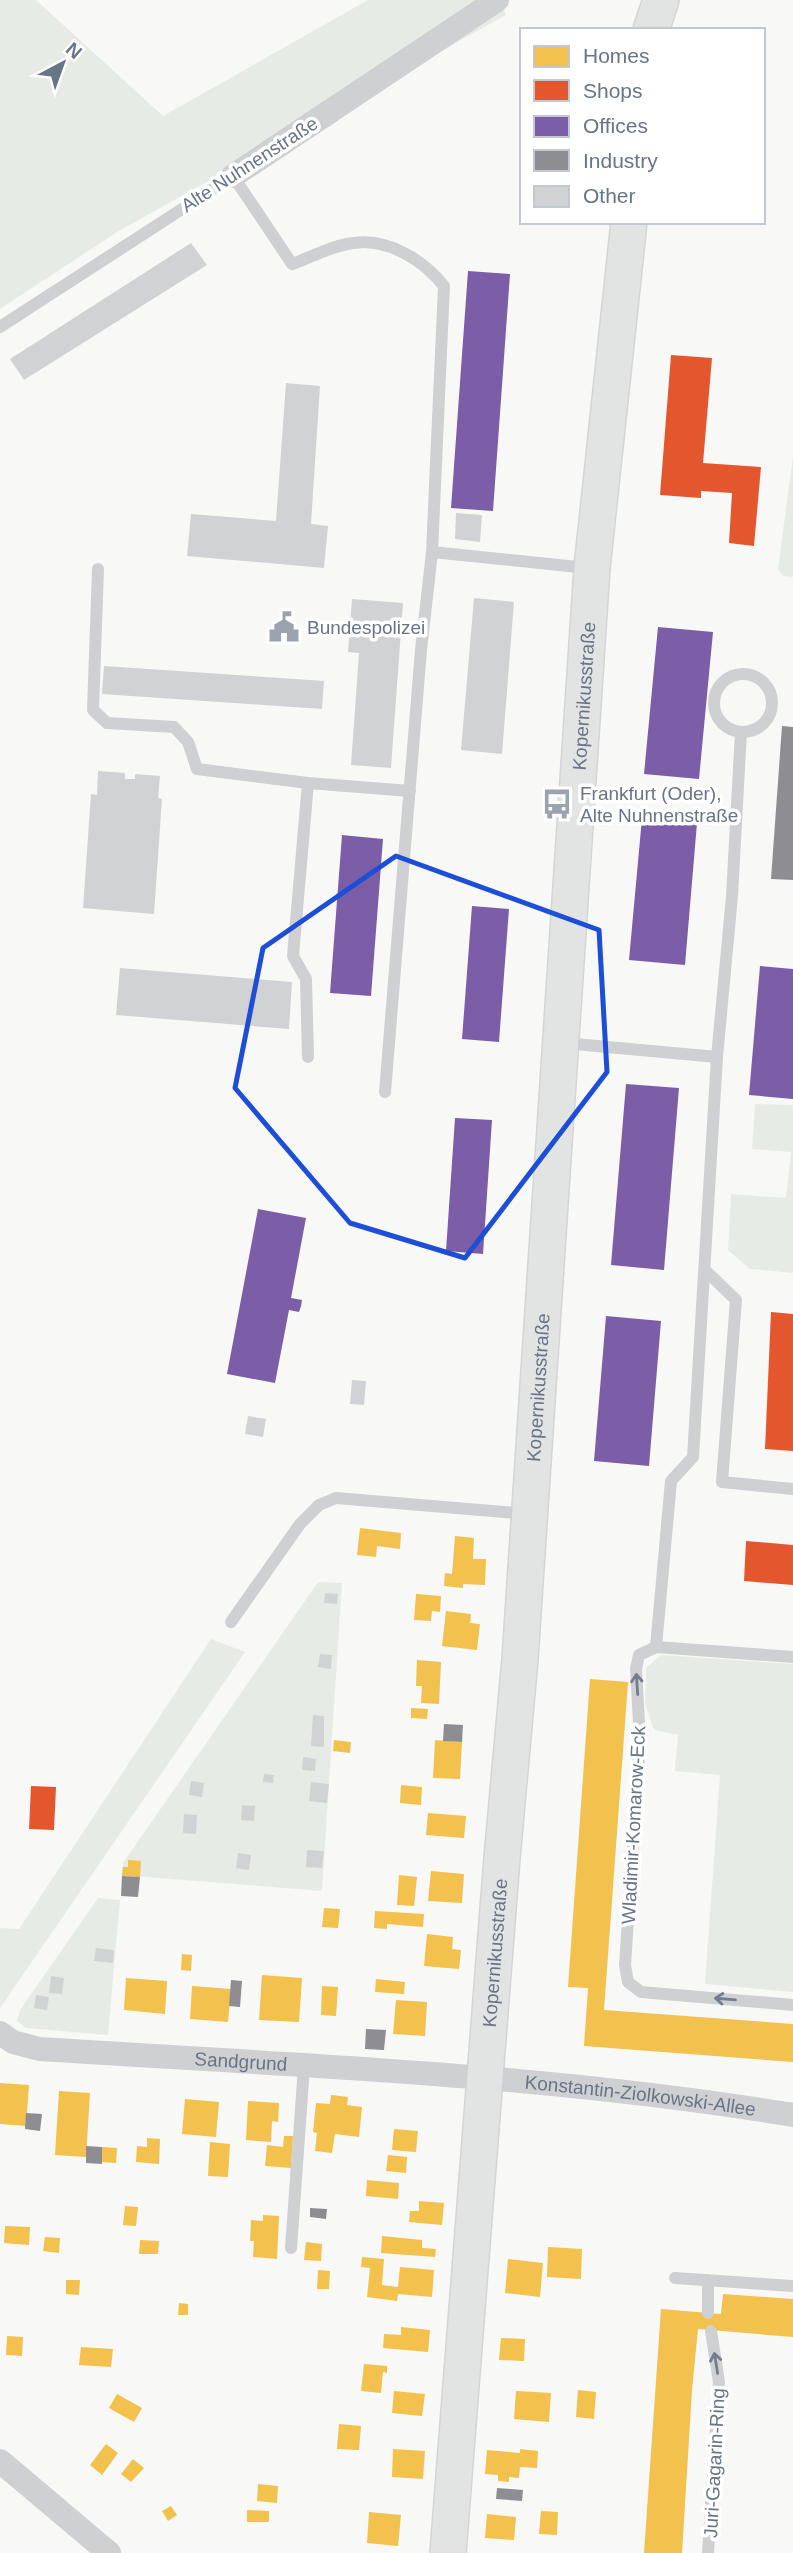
<svg xmlns="http://www.w3.org/2000/svg" width="793" height="2553" font-family="Helvetica,sans-serif">
<rect width="100%" height="100%" fill="#f8f8f7"/>
<path fill="#e7ebe5" d="M0,0H36L163,116L368,0H500L506,15L117,232L0,309Z
M793,456V577L783,576L778,569Z
M755,1104L793,1105V1273L750,1269L728,1250L731,1194L786,1198L791,1152L752,1149Z
M318,1582L342,1583L322,1891L122,1875L123,1863Z
M211,1639L245,1652L0,2008V1928L19,1929Z
M661,1655L793,1664V1992L705,1984L720,1775L675,1771L678,1735L654,1730L645,1704L646,1668Z
M98,1898L120,1900L108,2035L26,2028L17,2021L20,2010Z"/>
<path fill="#f2c14e" d="M360,1528L401,1533L400,1549L377,1546L376,1557L357,1555Z
M455,1536L474,1538L473,1559H486L485,1585L463,1584V1588L444,1586L445,1573L452,1574Z
M416,1594L441,1596L440,1612L432,1611L431,1621L414,1620Z
M446,1611L471,1614L470,1623L480,1624L477,1650L442,1646Z
M417,1660L441,1662L439,1704L421,1703L422,1686H416Z
M590,1679L628,1682L604,2010L793,2024V2062L584,2046L588,1988L568,1987Z
M411,1708L428,1709L427,1719L411,1718Z
M334,1740L351,1742L350,1753L333,1751Z
M435,1740L462,1742L460,1779L433,1778Z
M401,1785L422,1787L421,1805L400,1803Z
M428,1813L466,1816L464,1838L426,1835Z
M128,1860L141,1861L140,1877L122,1876L123,1867H128Z
M431,1871L464,1874L462,1903L428,1901Z
M399,1875L417,1877L414,1906L397,1905Z
M324,1908L340,1909L338,1928L322,1927Z
M375,1911L424,1914L423,1927L387,1924V1929L374,1928Z
M427,1934L453,1937L452,1949L461,1950L459,1969L424,1966Z
M182,1954L192,1955L191,1971L181,1970Z
M262,1975L302,1978L299,2022L259,2020Z
M126,1978L167,1981L165,2014L124,2010Z
M376,1979L405,1982L404,1994L375,1992Z
M192,1986L231,1989L228,2022L190,2019Z
M322,1986L338,1987L336,2016L321,2015Z
M396,2000L427,2002L425,2036L393,2034Z
M0,2083L29,2085L26,2126L0,2124Z
M59,2091L90,2093L86,2157L55,2155Z
M331,2095L348,2097L347,2105L362,2107L359,2137L335,2134L332,2153L315,2151L317,2133L313,2132L316,2103L330,2104Z
M185,2099L219,2102L216,2137L182,2134Z
M248,2101L279,2103L278,2122L272,2121L271,2142L246,2140Z
M394,2129L418,2131L416,2152L392,2150Z
M284,2136H293L291,2168L265,2166L267,2145L283,2147Z
M147,2138L160,2139L159,2164L136,2162L137,2146L147,2147Z
M210,2142L230,2144L228,2177L208,2176Z
M102,2147L117,2148L116,2163L102,2162Z
M388,2155L407,2157L406,2173L386,2171Z
M367,2180L399,2183L398,2199L366,2196Z
M419,2201L444,2203L442,2225L409,2222L410,2211H419Z
M125,2206L138,2207L136,2226L123,2225Z
M263,2215L279,2216L277,2259L253,2257L254,2241H250L251,2220L263,2221Z
M5,2226L30,2227L29,2245L4,2243Z
M382,2236L422,2240V2248L436,2249L435,2257L381,2253Z
M45,2237L60,2238L59,2253L43,2251Z
M140,2240L159,2241L158,2254H139Z
M306,2242L322,2244L321,2261L304,2260Z
M548,2247L582,2249L581,2279L547,2277Z
M362,2257L384,2259L382,2285L398,2287L400,2267L434,2270L432,2297L398,2294L397,2301L367,2297L370,2268L361,2267Z
M508,2259L543,2263L540,2297L505,2293Z
M318,2270L330,2271L329,2289H317Z
M66,2280H80L79,2295L66,2294Z
M723,2294L793,2299V2337L698,2329L692,2390L682,2553H644L661,2309L721,2314Z
M179,2303L188,2304V2315H178Z
M401,2327L430,2330L428,2352L383,2348L384,2334L401,2335Z
M7,2336L23,2337L22,2356L6,2355Z
M501,2338L525,2339L524,2361L499,2360Z
M81,2347L113,2349L111,2367L79,2365Z
M364,2364L387,2366V2373L383,2372L381,2393L361,2391Z
M578,2390L596,2392L594,2419L576,2417Z
M394,2391L425,2394L422,2416L392,2413Z
M516,2391L551,2393L549,2422L514,2419Z
M117,2394L142,2408L134,2422L109,2408Z
M339,2424L361,2426L359,2450L337,2449Z
M106,2444L118,2453L102,2475L90,2465Z
M393,2449L425,2451L423,2479L392,2477Z
M520,2449L538,2451L537,2468L520,2467L519,2478L509,2477V2482L498,2481V2475L485,2474L487,2450L520,2453Z
M133,2459L144,2468L131,2482L121,2474Z
M258,2484L278,2486L277,2503L257,2501Z
M171,2506L177,2515L168,2521L162,2511Z
M247,2510L269,2511V2522H247Z
M541,2511L558,2512L557,2535L539,2534Z
M369,2512L401,2515L398,2546L367,2543Z
M487,2514L516,2517L514,2540L485,2538Z"/>
<path fill="#e4572e" d="M671,355L712,358L703,463L761,467L754,546L729,543L732,493L701,491V498L660,495Z
M771,1312L793,1314V1451L765,1449Z
M746,1541L793,1545V1585L744,1581Z
M31,1786L56,1787L54,1830L29,1829Z"/>
<path fill="#7b5ea7" d="M468,271L510,274L493,511L451,508Z
M658,627L713,632L699,779L644,774Z
M642,818L697,823L685,965L629,960Z
M342,835L383,839L371,996L330,993Z
M472,906L509,909L499,1042L462,1039Z
M760,966L793,969V1099L749,1095Z
M626,1084L679,1088L664,1270L611,1265Z
M455,1118L492,1120L483,1254L446,1251Z
M258,1209L306,1218L291,1298L302,1300L301,1306L299,1312L289,1310L275,1383L227,1374Z
M606,1316L661,1321L649,1466L594,1461Z"/>
<path fill="#8d8d92" d="M782,726L793,727V880L771,879Z
M444,1724L463,1725L462,1742L443,1741Z
M122,1876L140,1877L138,1897L121,1896Z
M231,1980L242,1981L240,2007L229,2006Z
M366,2029L386,2030L384,2050L365,2049Z
M26,2113L42,2114L40,2131L25,2129Z
M86,2146L102,2147V2164L86,2163Z
M310,2208L327,2209L326,2219L310,2217Z
M497,2488L523,2490L522,2501L496,2499Z"/>
<path fill="#d1d2d3" d="M191,243L207,265L24,380L10,359Z
M286,383L320,386L311,524L328,526L324,568L187,556L191,514L276,521Z
M456,513L482,515L480,542L455,539Z
M474,598L514,602L502,754L461,750Z
M352,599L403,603L391,768L351,765L359,653L348,652Z
M104,666L324,681L322,709L102,694Z
M98,771L125,773V779H135V774L160,776L158,798L162,799L154,914L83,908L91,794L97,795Z
M120,968L292,982L289,1029L116,1015Z
M352,1380L366,1381L364,1405L350,1404Z
M248,1416L266,1419L263,1437L245,1434Z
M325,1593L338,1594L337,1604L324,1603Z
M320,1654L332,1655L331,1669L318,1667Z
M313,1715L324,1716V1747L311,1746Z
M303,1757L316,1759L315,1771L302,1770Z
M264,1774L274,1775L273,1783L263,1782Z
M191,1781L204,1783L202,1797L189,1795Z
M311,1782L329,1784L327,1803L309,1801Z
M242,1805L255,1806L254,1821L241,1820Z
M184,1814L197,1815L196,1834L183,1833Z
M307,1850L324,1851L322,1868L306,1867Z
M238,1853L251,1855L249,1870L236,1868Z
M96,1948L114,1950L113,1963L94,1961Z
M51,1976L64,1978L62,1994L49,1993Z
M36,1995L49,1997L47,2010L34,2008Z"/>
<g fill="none" stroke-linecap="round" stroke-linejoin="round">
<g stroke="#d4d6d6" stroke-width="38">
<g id="secondary">
<path d="M651,30L661,0"/>
<path id="s2" d="M448,2553L502,1858L520,1659L592,568L629,222"/>
</g>
</g>
<path stroke="#cfd0d2" stroke-width="12" d="M0,327L233,176L292,264C312,257 333,245 354,243C389,238 424,261 444,286L432,552
M98,569L93,710L107,723L174,727L188,742L197,769L308,783L410,791
M714 703a29 29 0 1 1 58 0a29 29 0 1 1-58 0Z
M308,783L293,956L306,979L308,1057
M564,1043L717,1057
M385,1092L421,650L432,552L588,568
M705,1270L736,1300L722,1482L793,1489
M231,1622L300,1524L319,1505L336,1498L529,1514
M656,1647L671,1481L693,1457L717,1057L732,896L741,732
M793,1657L656,1647L639,1655L636,1669L640,1741L625,1965L628,1982L641,1992L793,2005
M291,2248L304,2067
M675,2278L793,2286
M708,2280V2313
M708,2553L719,2382L711,2331"/>
<g stroke="#cfd0d2" stroke-width="24">
<path d="M233,176L497,0"/>
<path id="s1" d="M0,2033L13,2042L39,2049C290,2065 544,2074 793,2115"/>
<path d="M0,2461L109,2553"/>
</g>
<use href="#secondary" stroke="#e2e3e3" stroke-width="35"/>
</g>
<defs><path id="oneway-shaft" d="M-6 0H5M1.5-3L5.5 0L1.5 3" fill="none" stroke-width="1.6" stroke-linecap="round" stroke-linejoin="round" transform="scale(1.75)"/></defs>
<g stroke="#717e8e">
<use href="#oneway-shaft" transform="translate(637 1684) rotate(-94)"/>
<use href="#oneway-shaft" transform="translate(725 1999) rotate(-175)"/>
<use href="#oneway-shaft" transform="translate(716 2363) rotate(-99)"/>
</g>
<path fill="none" stroke="#1d4ed8" stroke-width="5" stroke-linejoin="round" d="M396,856L599,930L607,1072L465,1258L350,1223L235,1088L263,948Z"/>
<defs>
<g id="civic-bare" transform="scale(2.415)"><path d="M-.6-6.5H3V-4.5H.6V-3L4-1V1h2V6H-6V1h2V-1L-.6-3ZM-1.2 2.5V6h2.4V2.5Z" fill="#9aa3ae" stroke="#fff" stroke-width="2.5" paint-order="stroke"/></g>
<g id="bus-bare" transform="scale(2.415)"><path d="M-5-6H5V4H4V6H2V4H-2V6H-4V4H-5ZM-3.5-4V0h7V-4ZM-3.5 1.2v1.5H-2V1.2ZM2 1.2v1.5H3.5V1.2Z" fill="#9aa3ae" stroke="#fff" stroke-width="2.5" paint-order="stroke"/></g>
</defs>
<g fill-rule="evenodd">
<use href="#civic-bare" x="284" y="627"/>
<use href="#bus-bare" x="557" y="804"/>
</g>
<g text-anchor="middle" stroke-width="7" stroke-linejoin="round" paint-order="stroke">
<g font-size="19" fill="#677587" stroke="#fff">
<text transform="translate(249 164) rotate(-33)" y="7">Alte Nuhnenstraße</text>
<text dy="7" stroke="none"><textPath href="#s2" startOffset="1862">Kopernikusstraße</textPath></text>
<text dy="7" stroke="none"><textPath href="#s2" startOffset="1169">Kopernikusstraße</textPath></text>
<text transform="translate(633 1825) rotate(-87)" y="7">Wladimir-Komarow-Eck</text>
<text dy="7" stroke="none"><textPath href="#s2" startOffset="602">Kopernikusstraße</textPath></text>
<text dy="7" stroke="none"><textPath href="#s1" startOffset="245">Sandgrund</textPath></text>
<text dy="7" stroke="none"><textPath href="#s1" startOffset="646">Konstantin-Ziolkowski-Allee</textPath></text>
<text transform="translate(714 2463) rotate(-87)" y="7">Juri-Gagarin-Ring</text>
</g>
<g font-size="19" fill="#677587" stroke="#fff" text-anchor="start">
<text x="307" y="634">Bundespolizei</text>
<text x="580" y="800">Frankfurt (Oder),<tspan x="580" dy="22">Alte Nuhnenstraße</tspan></text>
</g>
</g>
<rect x="520" y="28" width="245" height="196" fill="#ffffff" stroke="#c2c8cf" stroke-width="2"/>
<rect x="534" y="46" width="35" height="21" fill="#f2c14e" stroke="#c2c8cf" stroke-width="2"/>
<text x="583" y="63" font-size="21" fill="#677587">Homes</text>
<rect x="534" y="80" width="35" height="21" fill="#e4572e" stroke="#c2c8cf" stroke-width="2"/>
<text x="583" y="98" font-size="21" fill="#677587">Shops</text>
<rect x="534" y="116" width="35" height="21" fill="#7b5ea7" stroke="#c2c8cf" stroke-width="2"/>
<text x="583" y="133" font-size="21" fill="#677587">Offices</text>
<rect x="534" y="150" width="35" height="21" fill="#8d8d92" stroke="#c2c8cf" stroke-width="2"/>
<text x="583" y="168" font-size="21" fill="#677587">Industry</text>
<rect x="534" y="186" width="35" height="21" fill="#d1d2d3" stroke="#c2c8cf" stroke-width="2"/>
<text x="583" y="203" font-size="21" fill="#677587">Other</text>
<g transform="translate(63 63) rotate(41)" stroke="#ffffff" stroke-width="5" paint-order="stroke">
<path d="M0-5L12 26L0 18L-12 26Z" fill="#677587"/>
<text y="-10" font-size="19" font-weight="bold" text-anchor="middle" fill="#677587">N</text>
</g>
</svg>
